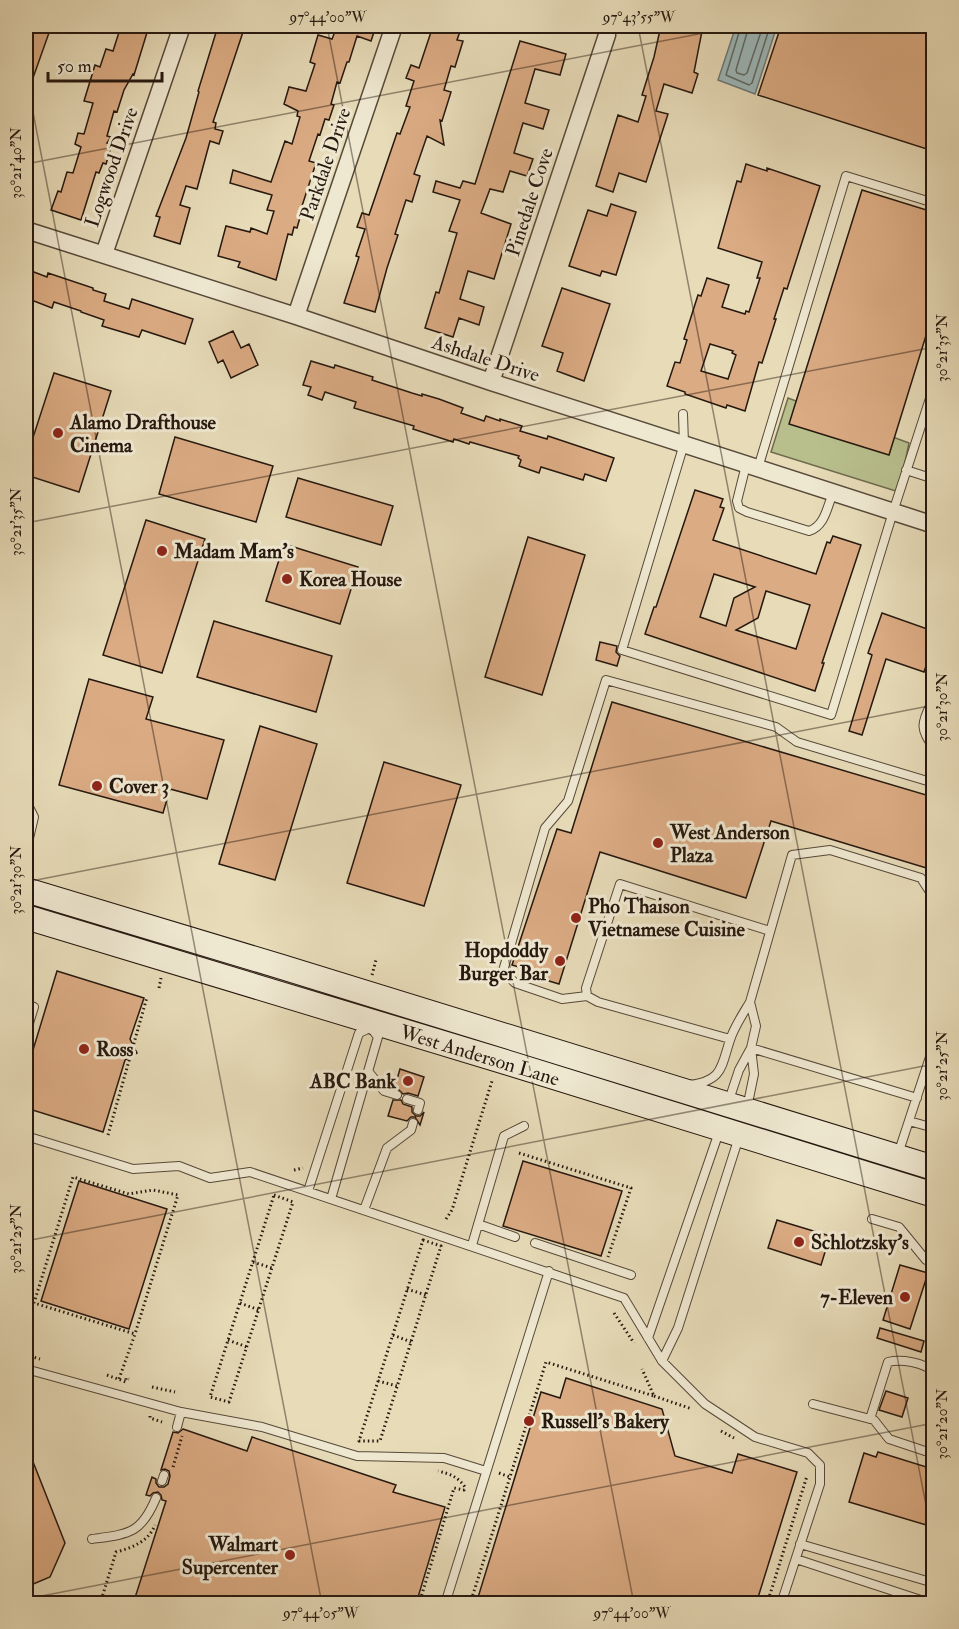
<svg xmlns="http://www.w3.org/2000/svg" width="959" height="1629" font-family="'IM FELL Double Pica',serif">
<rect width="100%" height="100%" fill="#e7dbb8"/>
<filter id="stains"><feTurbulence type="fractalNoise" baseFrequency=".00333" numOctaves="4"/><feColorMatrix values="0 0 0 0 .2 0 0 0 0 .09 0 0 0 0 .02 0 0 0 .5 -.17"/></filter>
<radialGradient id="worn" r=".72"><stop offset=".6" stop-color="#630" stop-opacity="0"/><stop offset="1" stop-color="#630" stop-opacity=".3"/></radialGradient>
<path fill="#b8bf8d" stroke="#6f6c4e" stroke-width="1.5" d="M788,398L909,443L899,492L771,452Z"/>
<path fill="#9bb8ba" stroke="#6c7876" stroke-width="1.5" d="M736,26H777L755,94L718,80Z"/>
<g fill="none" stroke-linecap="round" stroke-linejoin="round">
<path stroke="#606864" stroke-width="1.5" d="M741,26L726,75L749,85L752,83L770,26
M749,26L736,70L737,73L744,75L747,73L763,26"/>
</g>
<path fill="#dbab83" stroke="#26180f" stroke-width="1.5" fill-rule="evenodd" d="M26,26H40L50,30L28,92H26Z
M121,26H149L134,75L133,74L124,90L117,112L114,111L107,136L111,137L107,143L112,144L106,164L103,163L99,173L96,172L81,220L51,210L58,191L61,192L67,172L73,173L81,147L75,144L78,133L84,134L93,103L84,101L95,65L100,67L106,49L113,51Z
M218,26H231L244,29L213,122L216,123L215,129L223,131L219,144L210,141L197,189L186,186L180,205L190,208L180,244L154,236L160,217L156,216L186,138L199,92L198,91Z
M333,26H376L371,41L357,36L349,62H347L340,83L337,82L331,104L334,105L329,120L325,119L320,135L318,134L309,161L316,163L302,206L303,207L297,228L294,227L292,235L288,234L276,280L238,267L240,262L218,256L226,226L250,232L251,228L267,234L274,211L267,210L272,195L230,183L233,170L271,182L285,141L292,144L300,117L297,116L298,111L284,104L289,87L306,91L315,64L310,62L318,35L332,39L336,29L333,28Z
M433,26H462L457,40L463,41L455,67L451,66L444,90L451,92L442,121L440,120L444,145L427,136L414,174L420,176L412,202L406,200L395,234L398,235L387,268L375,312L344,303L359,257L356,256L365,229L357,227L362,213L369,215L397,133L400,134L410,107L406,106L414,81L406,78L411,65L419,68Z
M677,26H703L694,72L698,74L692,93L664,84L656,111L668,114L646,182L619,173L613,192L596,186L618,115L638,122L646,96L642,95L654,57L660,30L675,33Z
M781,26H933V151L758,95Z
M520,41L566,54L560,75L535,69L525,103L549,110L543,129L523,123L514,153L533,159L527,176L510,171L503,192L490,189L481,213L511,224L494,279L468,271L460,299L484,307L479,325L459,318L453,337L425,328L436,292L439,293L457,233L449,231L460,200L433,192L436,181L460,188L463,181L475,184Z
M746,164L767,171V168L820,186L787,289L784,288L774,319H776L762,363L759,362L745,411L727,405L726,408L685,394V392L667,386L675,362L680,363L687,340L684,339L698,295L701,296L707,278L729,285L722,307L745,314L746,311L749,312L760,278H757L762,262L718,248L737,181L741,182ZM710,344L733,351L732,353L736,355L728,379L701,371Z
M862,190L933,212V313L889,455L789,424Z
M611,204L636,212L616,275L602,271L600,276L569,266L588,210L607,216Z
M26,269L47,277L48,273L93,288V290L106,294L104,301L129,309L132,299L193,319L185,344L142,330L139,337L102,326L104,320L81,312V311L54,302L52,308L26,298Z
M562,288L610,304L584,381L557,371L563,353L542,346Z
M233,331L241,348L249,344L258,365L231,378L223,360L218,363L209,342Z
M311,361L334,368L335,365L373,377L372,380L412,393L422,396V394L439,399L463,408L461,413L484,421L486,416L500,421V419L522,426L520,431L547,439L548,436L614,458L606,481L585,474L583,480L541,467L539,473L519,466L521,460L518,458L519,456L470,442L469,444L454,439L453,442L413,429L414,426L354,408L356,402L325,392L322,400L308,395L311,387L303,385Z
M54,373L111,391L79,492L26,475V459Z
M175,437L273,466L256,522L159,494Z
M298,478L393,506L381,545L286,517Z
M695,490L723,499L720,507L724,508L713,540L816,574L827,542L830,543L833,536L861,545L822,663H824L815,691L645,634L654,607H656ZM714,574L755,587L734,598L726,626L700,617ZM766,591L810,605L796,649L736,630L758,618Z
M146,520L205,539L162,673L103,655Z
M528,537L585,555L542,695L485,677Z
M284,544L358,567L340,624L266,601Z
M882,613L933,631V645L924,672L886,659L862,735L849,731L872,655L868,653Z
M214,621L332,656L316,712L197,677Z
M600,642L617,646L616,652L620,656L617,666L596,660Z
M89,679L153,697L146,719L224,740L207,799L170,789L163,813L59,785Z
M612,702L933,797V870L771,821L746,898L600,852L559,984L529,975L530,970L512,965L557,829L571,833Z
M260,726L317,744L275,880L219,864Z
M384,762L461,785L424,906L347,883Z
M57,971L144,998L130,1039L137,1053L125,1060L103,1132L26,1108V1073Z
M400,1069L424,1077L418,1096L408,1093L403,1094L395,1086Z
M393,1100H401L403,1104L412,1107V1112L416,1116H420L424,1112L420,1125L415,1117H411L407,1121L388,1116Z
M523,1161L622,1191L601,1256L503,1226Z
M79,1181L167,1209L129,1329L41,1301Z
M777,1220L830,1236L821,1265L768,1248Z
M900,1265L928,1273L910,1329L883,1320Z
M880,1328L924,1341L921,1352L877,1338Z
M566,1378L662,1409L675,1456L732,1473L738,1454L797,1472L756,1604H476L541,1392L560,1398Z
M886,1391L908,1398L902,1417L879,1410Z
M183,1429L247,1451L252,1437L396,1485L393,1492L445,1507L416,1604H133L166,1501L162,1500L161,1495L158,1492L153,1493L150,1496L146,1495L152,1477L156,1479V1483L159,1487H164L168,1484L170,1476L169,1471L165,1469L161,1470L173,1432L178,1433Z
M26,1444L65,1543L50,1577L26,1587Z
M878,1452L933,1469V1527L849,1502L864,1453L876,1457Z"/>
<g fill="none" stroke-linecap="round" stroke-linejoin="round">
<g stroke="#564939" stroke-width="10">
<path id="lane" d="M683,414L684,444L622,650L831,715L893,512L934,386
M746,465L737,501L739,508L747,512L809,531C825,526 827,507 833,493
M758,468L846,176L934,203
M906,470L934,479
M934,703L931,704C921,723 920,730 934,748
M26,801L34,817L26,851
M587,996L562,999L515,983L503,971L545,828L568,801L606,680L776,727L797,742L934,783
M26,1004L34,1007L26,1033
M730,1039L598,1002L587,996L586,988L620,884L770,931
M368,1071L384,1091L397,1095
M689,1085C723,1081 721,1067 730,1040C734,1027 743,1014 750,1002
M917,1098L751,1048L756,1026L750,1002L792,855L830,850L921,878L934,898
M407,1099L420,1103L418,1110
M728,1103L739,1070L751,1048L754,1074L747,1108
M909,1121L934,1128
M26,1136L133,1169L179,1166L210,1178L250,1172L624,1298L662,1361L705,1404L755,1437L808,1453L820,1465V1484L781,1604
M898,1154L930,1057L934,1021
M308,1191L359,1033L370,1028
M331,1199L378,1037L371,1028
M364,1210L387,1148L411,1130L413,1123
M872,1219L899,1227L926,1260L934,1262
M478,1224L515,1237
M535,1243L631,1275
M472,1245L504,1136L524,1126
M648,1338L719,1132
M662,1361L678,1328L739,1137
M26,1369L181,1412L262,1427L357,1456L444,1458L486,1471
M813,1404L874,1420L889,1439L934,1454
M870,1419L888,1362C901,1359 923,1362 934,1372
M177,1427L181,1412
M162,1481L164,1475
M92,1539C129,1534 141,1534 156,1498
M800,1544L934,1583
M796,1559L933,1604
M72,1601V1604
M445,1604L549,1271"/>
</g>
<g stroke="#564939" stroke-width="19">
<path id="street" d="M26,230L296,316L491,382L934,525
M104,254L182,26
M296,316L394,26
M491,382L607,35"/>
</g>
<g stroke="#26180f" stroke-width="26">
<path id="secondary" d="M26,890L282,967L934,1168
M26,917L512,1064L934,1195"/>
</g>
<path stroke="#26180f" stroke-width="3" stroke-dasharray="1.5 3" stroke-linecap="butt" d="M372,975L376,960
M159,988L161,978
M108,1135L147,997
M519,1153L631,1188L608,1257
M294,1170L303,1168
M274,1195L293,1202L229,1402L210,1397Z
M446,1219L452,1210L492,1081
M423,1240L441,1246L380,1441H359Z
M253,1262L272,1268
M407,1289L426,1295
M240,1303L259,1310
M614,1313L634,1343
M393,1335L411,1342
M228,1340L247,1347
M26,1355L40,1359
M107,1375L126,1382V1378L129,1379
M119,1379L135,1334L34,1303L73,1177L129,1194L153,1190L178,1195L135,1334
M378,1381L397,1386
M152,1387L175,1392
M654,1396L692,1409
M150,1416V1418L162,1422
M721,1431L734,1438
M173,1467L182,1436
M499,1473L510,1477L546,1362L654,1396L642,1369
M100,1604L116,1552C132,1548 149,1541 155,1525
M419,1604L454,1488L464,1490L465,1487C457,1476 450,1474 438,1471
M470,1604L510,1477
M767,1604L807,1476"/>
<use href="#lane" stroke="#efe8d1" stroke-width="8"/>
<use href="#street" stroke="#efe8d1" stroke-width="16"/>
<use href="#secondary" stroke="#efe8d1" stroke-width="24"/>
</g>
<path fill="none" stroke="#26180f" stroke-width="1.5" stroke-opacity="0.45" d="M327,26L634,1604M638,26L934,1546M26,76L322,1604M26,164L740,26M26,523L934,347M26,882L934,705M26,1241L934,1064M26,1599L934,1423"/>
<g fill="#8f2418" stroke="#efe8d1" stroke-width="2">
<circle cx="58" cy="433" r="6"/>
<circle cx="162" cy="551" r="6"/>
<circle cx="287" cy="579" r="6"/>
<circle cx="97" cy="786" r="6"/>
<circle cx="658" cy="843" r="6"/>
<circle cx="576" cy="918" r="6"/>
<circle cx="560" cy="961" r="6"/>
<circle cx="84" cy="1049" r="6"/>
<circle cx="408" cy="1081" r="6"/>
<circle cx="799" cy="1242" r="6"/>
<circle cx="905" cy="1297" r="6"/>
<circle cx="529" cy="1421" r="6"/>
<circle cx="290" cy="1555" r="6"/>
</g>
<g text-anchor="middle" stroke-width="6" stroke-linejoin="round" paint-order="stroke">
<g font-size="20" fill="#26180f" stroke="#efe8d1">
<text transform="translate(325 164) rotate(-71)" y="7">Parkdale Drive</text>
<text transform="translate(111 167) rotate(-71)" y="7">Logwood Drive</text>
<text transform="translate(529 202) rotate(-72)" y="7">Pinedale Cove</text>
<text transform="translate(486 358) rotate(18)" y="7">Ashdale Drive</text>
<text transform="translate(480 1055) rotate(17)" y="7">West Anderson Lane</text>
</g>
<g font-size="20" font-weight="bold" fill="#26180f" stroke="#efe8d1" text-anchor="start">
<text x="70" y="429">Alamo Drafthouse<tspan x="70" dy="23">Cinema</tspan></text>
<text x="174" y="558">Madam Mam's</text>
<text x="299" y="586">Korea House</text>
<text x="109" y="793">Cover 3</text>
<text x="670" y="839">West Anderson<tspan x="670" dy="23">Plaza</tspan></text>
<text x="588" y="913">Pho Thaison<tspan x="588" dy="23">Vietnamese Cuisine</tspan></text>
<text x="548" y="957" text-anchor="end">Hopdoddy<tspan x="548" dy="23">Burger Bar</tspan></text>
<text x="96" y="1056">Ross</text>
<text x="396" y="1088" text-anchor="end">ABC Bank</text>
<text x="811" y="1249">Schlotzsky's</text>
<text x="893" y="1304" text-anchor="end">7-Eleven</text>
<text x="541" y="1428">Russell's Bakery</text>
<text x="278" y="1551" text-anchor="end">Walmart<tspan x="278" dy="23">Supercenter</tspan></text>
</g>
</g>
<rect width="959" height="1629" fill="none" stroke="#e7dbb8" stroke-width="66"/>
<path d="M48 72v9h114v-9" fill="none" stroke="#26180f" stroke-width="3"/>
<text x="57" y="72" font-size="18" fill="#26180f" stroke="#efe8d1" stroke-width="4.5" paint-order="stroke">50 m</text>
<rect x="33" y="33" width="893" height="1563" fill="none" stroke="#26180f" stroke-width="2"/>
<g font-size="15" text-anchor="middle" fill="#26180f">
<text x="328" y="22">97°44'00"W</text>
<text x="639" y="22">97°43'55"W</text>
<text transform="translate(16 163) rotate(-90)" y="5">30°21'40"N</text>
<text transform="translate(942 348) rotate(-90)" y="5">30°21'35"N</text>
<text transform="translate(16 522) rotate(-90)" y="5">30°21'35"N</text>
<text transform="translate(942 707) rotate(-90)" y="5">30°21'30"N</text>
<text transform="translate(16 880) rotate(-90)" y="5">30°21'30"N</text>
<text transform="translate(942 1066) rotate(-90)" y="5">30°21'25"N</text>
<text transform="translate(16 1239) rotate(-90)" y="5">30°21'25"N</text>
<text transform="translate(942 1424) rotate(-90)" y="5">30°21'20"N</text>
<text x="321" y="1618">97°44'05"W</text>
<text x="632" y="1618">97°44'00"W</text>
</g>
<rect width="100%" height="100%" filter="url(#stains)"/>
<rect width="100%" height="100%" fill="url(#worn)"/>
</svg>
